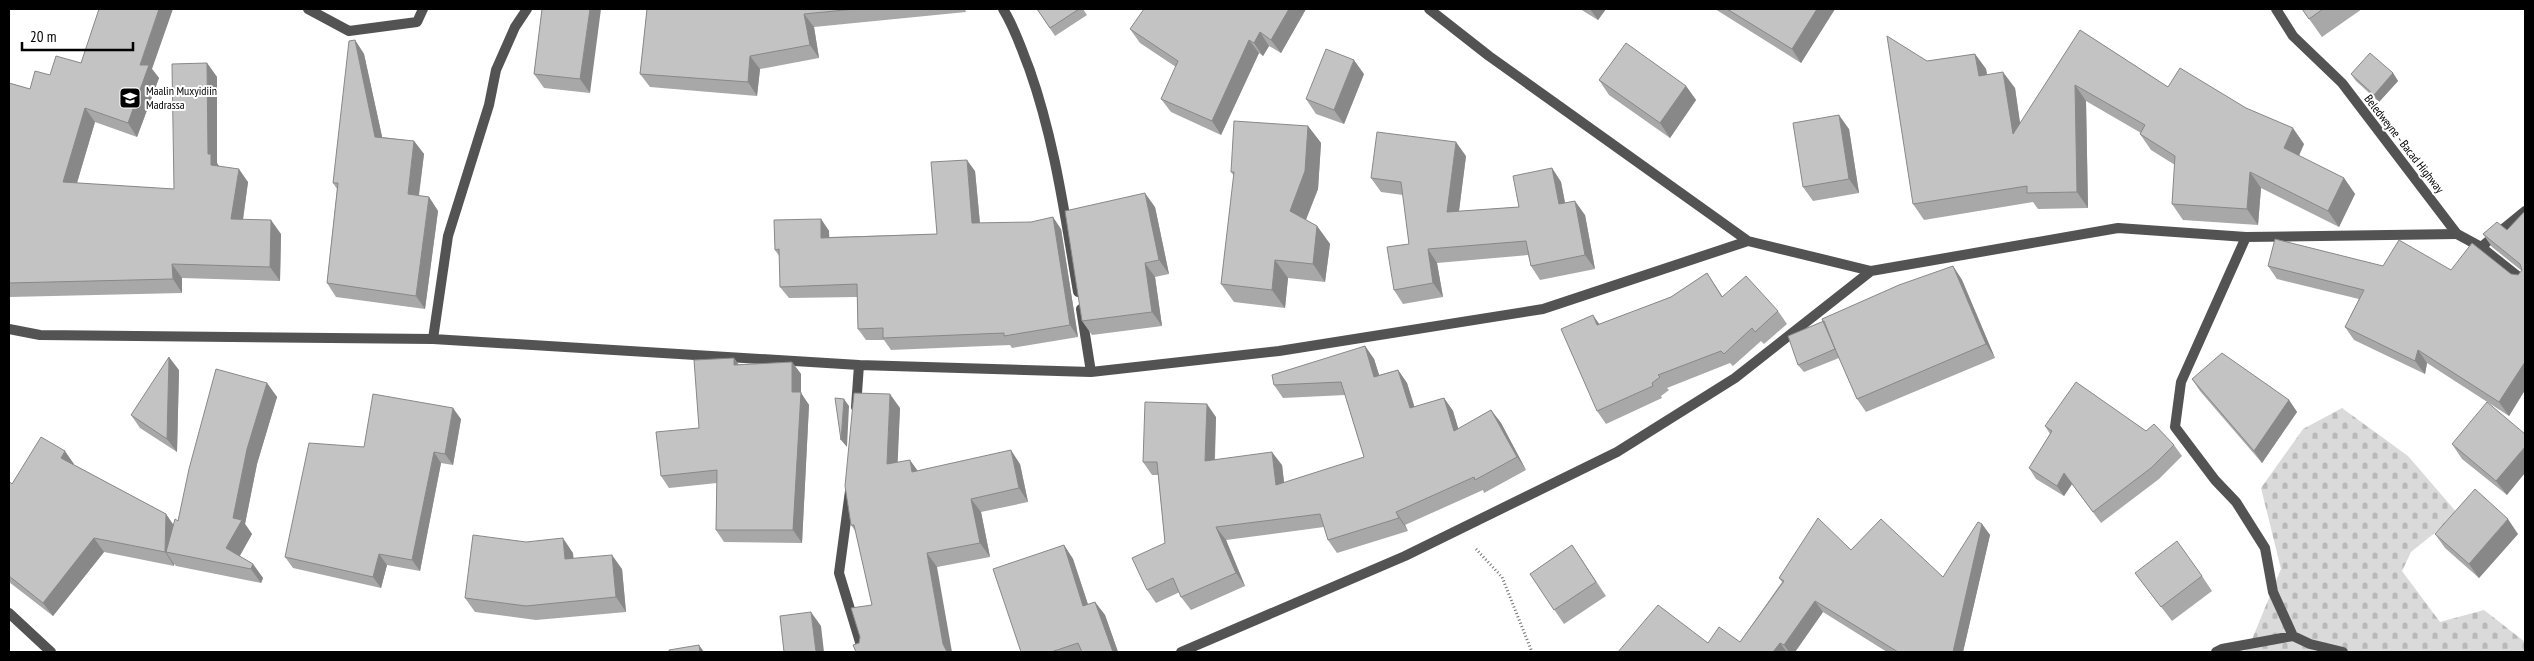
<svg xmlns="http://www.w3.org/2000/svg" width="2534" height="661" font-family="'PT Sans Narrow',sans-serif">
<defs>
<pattern id="cemetery-stones" width="16" height="16" patternUnits="userSpaceOnUse" patternTransform="scale(1.25)"><rect width="16" height="16" fill="#dadada"/><path d="M2 7V4a2 2 0 0 1 4 0v3zM10 15v-3a2 2 0 0 1 4 0v3z" fill="#b9b9b9"/></pattern>
</defs>
<rect width="100%" height="100%" fill="#fff"/>
<path fill="url(#cemetery-stones)" d="M2342,408L2408,456L2458,514L2411,552L2402,571L2440,622L2484,610L2525,642V652H2242L2248,649L2281,569L2261,488L2303,429Z"/>
<g fill="none" stroke-linecap="round" stroke-linejoin="round">
<path stroke="#757575" stroke-width="3" stroke-dasharray="1 2.5" stroke-linecap="butt" d="M1476,549L1502,577L1532,652"/>
<path stroke="#535353" stroke-width="10" d="M308,9L349,31L417,22L423,9
M1003,9C1015,28 1021,48 1029,68C1055,141 1065,217 1078,292
M1429,9L1489,56L1748,241L1871,271L2118,228L2246,237L2457,234
M2246,237L2181,382L2175,427L2215,480L2236,502L2265,548L2273,592L2293,636
M2481,247L2525,211
M1081,309L1091,372
M9,329L40,335L433,339L859,365L1091,372L1279,351L1543,309L1748,241
M433,339L448,236L489,105L496,70L515,27L527,9
M856,407L859,365
M850,491L839,573L863,652
M9,613L51,652
M1181,652L1405,556L1617,452L1735,378L1871,271
M2216,652L2222,649L2293,636L2310,644L2343,652"/>
<path stroke="#535353" stroke-width="10" d="M2276,9L2293,36L2342,83L2457,234L2481,247L2525,282"/>
</g>
<path fill="#a8a8a8" d="M542,9L590,93L544,88L534,74Z
M647,9H965L966,12L814,27L819,58L760,69L757,96L650,87L640,74Z
M1037,9H1083L1087,15L1055,36Z
M1306,9L1281,53L1269,46L1263,56L1259,53L1221,135L1171,112L1161,99L1176,67L1140,43L1130,29Z
M1580,9H1606L1598,20Z
M1715,9H1835L1801,63Z
M2302,9H2362L2322,37Z
M2080,30L2168,87L2304,144L2299,156L2344,178L2355,194L2339,227L2261,188L2258,225L2183,220L2172,204L2175,165L2151,150L2140,134L2141,133L2086,101L2088,208L2038,209L2033,202L1924,220L1913,204L1927,61L1975,54L1986,69L1987,75L2015,88L2020,124Z
M355,40L364,54L382,137L414,141L424,154L419,196L429,197L438,211L425,309L336,297L327,283L337,189L333,183Z
M81,63L152,69L159,78L137,137L95,122L77,183L174,189L207,63L217,77V163L219,166L248,182L243,220L281,234L280,281L182,278V293L9,297V83L30,89L50,75Z
M2393,73L2398,81L2379,102L2356,81L2351,74Z
M1364,74L1344,124L1316,114L1306,99Z
M1599,80L1686,86L1696,100L1670,138L1609,95Z
M1308,126L1321,143L1318,189L1306,220L1317,226L1330,244L1325,282L1288,278L1285,308L1234,302L1221,284L1234,176L1231,172Z
M1849,129L1859,193L1813,201L1803,187Z
M1466,156L1459,211L1519,207L1552,168L1561,182L1565,203L1585,215L1595,269L1540,280L1531,266L1528,255L1437,263L1443,297L1403,304L1394,290L1409,244L1403,195L1381,192L1371,178Z
M975,171L980,223L1061,229L1078,337L1012,348L1010,345L891,350L884,340H866L858,329L857,297L789,298L780,287V257L775,250L821,219L829,231V237L937,234Z
M1155,207L1169,274L1155,277L1162,326L1092,335L1082,321Z
M2525,211V390L2509,416L2427,363L2425,374L2354,340L2345,327L2359,299L2277,279L2268,266H2383L2511,274L2518,275L2522,271L2492,247L2483,234L2507,230Z
M1953,266L1962,280L1995,358L1866,412L1857,399L1839,358L1804,372L1798,365L1824,321Z
M1707,273L1723,297L1778,311L1787,324L1764,344L1761,341L1733,366L1730,363L1667,388L1669,390L1661,396L1662,398L1606,424L1597,411L1600,324L1671,297Z
M1365,346L1374,359L1379,375L1398,370L1407,383L1414,407L1444,398L1453,411L1458,429L1491,410L1501,423L1526,470L1484,493L1483,490L1405,525L1408,531L1337,553L1328,540L1324,527L1226,540L1245,586L1191,610L1181,597L1180,592L1156,603L1147,590L1165,543L1158,475H1152L1143,462L1216,417L1215,459L1282,465L1284,483L1364,457L1345,395L1283,398L1274,385Z
M734,358L739,365L792,362L801,374V393L809,405L802,543L724,542L716,530L717,483L669,488L661,476L699,428Z
M179,370L177,452L140,428L131,415Z
M2192,379L2289,400L2297,412L2262,463L2200,391Z
M267,383L277,397L257,464L245,524L252,534L239,556L253,564L263,578L261,583L176,566L174,564V566L104,552L53,616L9,582V481L12,484L74,464V465L166,514L173,525L178,521Z
M900,408L897,462L918,471L1020,464L1028,502L981,512L990,557L937,567L859,643L872,605L856,532L851,525Z
M461,419L453,465L441,463L420,571L387,565L381,588L293,568L285,557Z
M2045,426L2146,431L2174,445L2182,456L2159,479L2101,523L2072,484L2064,496L2036,479L2029,468L2050,434Z
M2525,434L2507,495L2462,459L2452,444Z
M1982,524L1990,535L1963,652H1887L1823,612L1795,652H1618L1708,643L1740,642L1782,582L1779,578L1851,550L1943,577Z
M2435,534H2518L2479,578L2445,548Z
M1064,545L1073,559L1088,604L1095,602L1105,615L1118,652H1021Z
M1572,545L1606,596L1564,624L1530,574Z
M573,553V558L622,569L626,612L536,620L475,612L465,598Z
M2135,573L2202,576L2212,591L2172,621Z"/>
<path fill="#888" d="M159,9H173L152,69L159,78L137,137L128,123L140,65Z
M590,9H601L590,93L580,79Z
M1289,9H1306L1281,53L1271,40Z
M1590,9H1606L1598,20Z
M1817,9H1835L1801,63L1792,49Z
M804,14L814,27L819,58L810,45Z
M1260,32L1269,46L1263,56L1254,43Z
M355,40L364,54L385,150L375,137Z
M1249,40L1259,53L1221,135L1212,121Z
M1975,54L1986,69L1990,92L1979,76Z
M750,56L760,69L757,96L748,82Z
M1354,60L1364,74L1344,124L1334,110Z
M207,63L217,77V163L220,168L211,165L208,154Z
M2003,72L2015,88L2024,150L2013,134Z
M2393,73L2398,81L2379,102L2374,95Z
M2075,85L2086,101L2088,208L2077,192Z
M1686,86L1696,100L1670,138L1660,123Z
M85,108L95,122L73,196L63,182Z
M1839,115L1849,129L1859,193L1849,179Z
M1308,126L1321,143L1318,189L1302,229L1290,211Z
M2293,128L2304,144L2295,164L2284,148Z
M414,141L424,154L417,208L408,194Z
M1456,142L1466,156L1457,226L1447,212Z
M967,160L975,171L981,235L972,223Z
M1552,168L1561,182L1568,218L1559,204Z
M239,169L248,182L241,233L231,219Z
M2250,172L2261,188L2258,225L2247,209Z
M2344,178L2355,194L2339,227L2328,211Z
M1145,193L1155,207L1169,274L1159,260Z
M429,197L438,211L425,309L416,296Z
M1575,201L1585,215L1595,269L1585,255Z
M1053,217L1061,229L1078,337L1070,325Z
M821,219L829,231L830,250L821,238Z
M271,220L281,234L280,281L270,267Z
M1317,226L1330,244L1325,282L1313,264Z
M1428,249L1437,263L1443,297L1433,283Z
M1275,260L1288,278L1285,308L1272,290Z
M1145,263L1155,277L1162,326L1152,312Z
M172,264L182,278V293L173,279Z
M1953,266L1962,280L1995,358L1986,344Z
M1593,315L1602,328L1597,325Z
M1365,346L1374,359L1384,390L1374,377Z
M2418,350L2427,363L2425,374L2415,361Z
M169,357L179,370L177,452L167,439Z
M734,358L742,370L734,365Z
M792,362L801,374V393L809,405L802,543L793,530Z
M2525,362V390L2509,416L2499,402Z
M1398,370L1407,383L1419,421L1410,408Z
M267,383L277,397L257,464L245,524L252,534L236,563L226,548L233,518L247,449Z
M890,394L900,408L897,478L887,464Z
M1444,398L1453,411L1463,444L1454,431Z
M844,399L849,406L847,447L841,440Z
M2289,400L2297,412L2262,463L2254,451Z
M1207,404L1216,417L1214,474L1205,461Z
M453,408L461,419L453,465L445,454Z
M1491,410L1501,423L1526,470L1517,457Z
M2525,447V473L2507,495L2496,481Z
M1011,450L1020,464L1028,502L1019,488Z
M65,451L74,464L70,471L61,458Z
M434,452L441,463L420,571L412,560Z
M1272,452L1282,465L1286,498L1276,485Z
M910,460L920,474L912,472Z
M2064,473L2072,484L2064,496L2057,486Z
M971,499L981,512L990,557L980,543Z
M1396,512L1405,525L1408,531L1399,518Z
M166,514L175,527L166,552L174,564V566L165,552Z
M2508,519L2518,534L2479,578L2469,564Z
M1982,524L1990,535L1963,652H1953Z
M1216,527L1226,540L1245,586L1236,573Z
M94,538L104,552L53,616L43,603Z
M563,538L573,553L575,573L565,559Z
M1064,545L1073,559L1093,620L1083,606Z
M927,553L937,567L952,652H947L943,644Z
M379,554L387,565L381,588L373,577Z
M612,555L622,569L626,612L616,597Z
M253,564L263,578L261,583L251,569Z
M1815,601L1823,612L1795,652H1789L1784,645Z
M1095,602L1105,615L1118,652H1113Z
M811,612L821,626L824,652H816Z
M1780,643L1787,652H1773Z
M699,645L704,652H700Z"/>
<path fill="#c3c3c3" stroke="#888" d="M99,9H159L140,65H149L128,123L85,108L63,182L174,189L172,64L207,63L208,154H211V165L239,169L231,219L271,220L270,267L172,264L173,279L9,283V83L30,89L35,71L50,75L56,56L81,63Z
M542,9H590L580,79L534,74Z
M647,9H855L804,14L810,45L750,56L748,82L640,74Z
M1037,9H1079L1050,28Z
M1144,9H1289L1271,40L1260,32L1254,43L1249,40L1212,121L1161,99L1178,61L1130,29Z
M1727,9H1817L1792,49Z
M2302,9H2323L2309,19Z
M2080,30L2168,87L2180,68L2246,108L2293,128L2284,148L2344,178L2328,211L2250,172L2247,209L2172,204L2175,156L2140,134L2145,125L2075,85L2077,192L2027,193V186L1913,204L1887,36L1927,61L1975,54L1979,76L2003,72L2013,134Z
M355,40L375,137L414,141L408,194L429,197L416,296L327,283L338,183H333L349,41Z
M1626,43L1686,86L1660,123L1599,80Z
M1326,49L1354,60L1334,110L1306,99Z
M2370,53L2393,73L2374,95L2351,74Z
M1839,115L1849,179L1803,187L1793,123Z
M1234,121L1308,126L1305,171L1290,211L1317,226L1313,264L1275,260L1272,290L1221,284L1234,172H1231Z
M1377,132L1456,142L1447,212L1519,207L1513,176L1552,168L1559,204L1575,201L1585,255L1531,266L1526,241L1428,249L1433,283L1394,290L1387,247L1409,244L1401,182L1371,178Z
M967,160L972,223L1031,222L1053,217L1070,325L1004,336V333L883,338V328L858,329L857,284L780,287L779,249L775,250L774,220L821,219V238L937,234L931,162Z
M1145,193L1159,260L1145,263L1152,312L1082,321L1065,211Z
M2525,211V362L2499,402L2418,350L2415,361L2345,327L2364,290L2268,266L2275,239L2383,266L2399,240L2451,270L2472,243L2511,274L2518,275L2522,270L2520,264L2483,234L2497,222L2507,230Z
M1953,266L1986,344L1857,399L1822,319L1899,285Z
M1707,273L1722,297L1746,276L1778,311L1755,332L1752,328L1724,354L1721,351L1658,375L1660,377L1652,383L1653,386L1597,411L1561,329L1593,315L1597,325L1671,297Z
M1824,321L1835,349L1798,365L1788,336Z
M1365,346L1374,377L1398,370L1410,408L1444,398L1454,431L1491,410L1517,457L1475,480L1474,477L1396,512L1399,518L1328,540L1320,514L1216,527L1236,573L1181,597L1173,578L1147,590L1132,558L1165,543L1157,462H1143L1145,402L1207,404L1205,461L1272,452L1276,485L1364,457L1341,382L1274,385L1272,375Z
M2222,353L2289,400L2254,451L2192,379Z
M169,357L167,439L131,415Z
M734,358V365L792,362V392H801L793,530H716L717,470L661,476L656,432L699,428L694,360Z
M216,369L267,383L247,449L233,518L242,520L226,548L253,564L251,569L166,552L175,519L178,521L189,469Z
M2076,382L2146,431L2154,424L2174,445L2151,468L2093,512L2064,473L2057,486L2029,468L2052,431L2045,426Z
M854,393L890,394L887,464L910,460L912,472L1011,450L1019,488L971,499L980,543L927,553L943,644L947,652H856L853,645L859,643L860,637L851,608L872,605L854,525H851L845,486Z
M373,394L453,408L445,454L434,452L412,560L379,554L373,577L285,557L309,443L364,447Z
M835,398L844,399L841,440Z
M2487,402L2525,434V447L2496,481L2452,444Z
M41,437L65,451L61,458L166,514L165,552L94,538L43,603L9,576V481L12,484Z
M2475,489L2508,519L2469,564L2435,534Z
M1818,518L1851,550L1881,519L1943,577L1978,522L1982,524L1953,652H1898L1815,601L1784,645L1780,643L1773,652H1618L1658,605L1708,643L1719,627L1740,642L1784,581L1779,578Z
M473,535L526,542L563,538L565,559L612,555L616,597L526,606L465,598Z
M2177,541L2202,576L2161,607L2135,573Z
M1064,545L1083,606L1095,602L1113,652H1082L1078,643L1051,652H1021L993,569Z
M1572,545L1596,582L1554,610L1530,574Z
M811,612L816,652H784L780,616Z
M699,645L700,652H669V650Z"/>
<defs>
<g id="school-square" transform="scale(1.125)"><rect x="-9" y="-9" width="18" height="18" rx="4" fill="#000" stroke="#fff"/><path d="M0-5L7-2L0 1L-7-2ZM-4 1L0 2.5L4 1V4Q0 6-4 4Z" fill="#fff"/></g>
</defs>
<g fill-rule="evenodd">
<use href="#school-square" x="130" y="98"/>
</g>
<g text-anchor="middle" stroke-width="4" stroke-linejoin="round" paint-order="stroke">
<g font-size="12" fill="#000" stroke="#fff" text-anchor="start">
<text x="146" y="95">Maalin Muxyidiin<tspan x="146" dy="14">Madrassa</tspan></text>
</g>
<g font-size="12" fill="#000" stroke="#fff">
<text transform="translate(2404 144) rotate(52)" y="4">Beledweyne - Bacad Highway</text>
</g>
</g>
<rect width="2534" height="661" fill="none" stroke="#000000" stroke-width="20"/>
<path d="M22 42v8h111v-8" fill="none" stroke="#000000" stroke-width="2.5"/>
<text x="30" y="42" font-size="15" fill="#000000" stroke="#ffffff" stroke-width="4" paint-order="stroke">20 m</text>
</svg>
